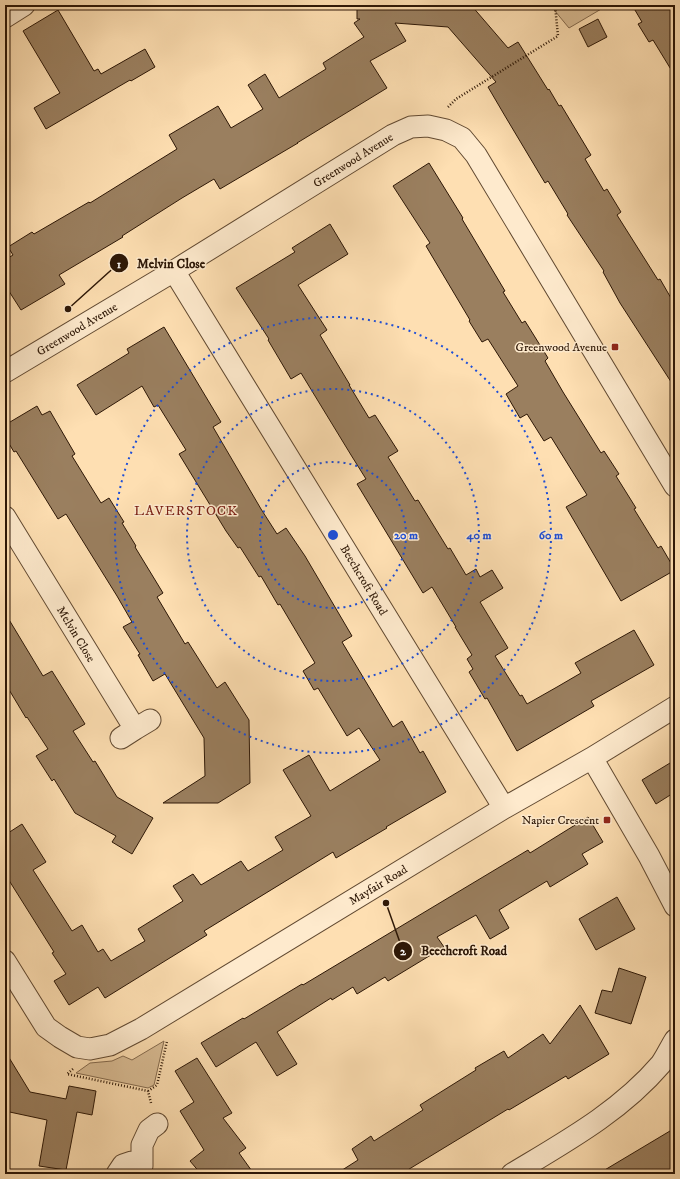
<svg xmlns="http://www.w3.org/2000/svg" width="680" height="1179" font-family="'IM FELL DW Pica',serif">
<rect width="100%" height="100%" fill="#fedfb2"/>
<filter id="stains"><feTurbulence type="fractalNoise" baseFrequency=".005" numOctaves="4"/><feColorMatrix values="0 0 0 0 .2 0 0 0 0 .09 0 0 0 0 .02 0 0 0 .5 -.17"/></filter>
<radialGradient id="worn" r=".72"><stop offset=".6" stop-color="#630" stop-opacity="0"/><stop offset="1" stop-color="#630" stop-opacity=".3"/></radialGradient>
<path fill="#dabd95" stroke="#846a4e" d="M550,5H608L569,28Z
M164,1041L154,1085L148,1088L76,1073L90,1063L112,1061L123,1056L132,1060Z"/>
<path fill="#9a7f5f" stroke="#2d1706" d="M357,5H471L508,48L518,42L548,90L549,89L559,106L561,105L591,155L585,159L604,191L607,189L621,212L617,215L658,280L660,279L675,305V388L620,303L603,272L604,271L567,215L568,214L548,181L545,183L505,116L488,87L496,82L448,27L395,23L406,41L370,61L387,88L297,143H298L220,189L214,179L182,198L122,236L123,237L59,275L65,284L21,310L5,285V260L13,255L8,247L32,232L34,234L89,202L90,203L177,149L169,135L218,106L231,128L263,109L248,85L265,74L279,98L326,69L323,63L364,37L354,23L360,19H357Z
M632,5H675V76L653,40L649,42L638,24L642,22Z
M58,10L94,71L98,69L101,74L145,49L155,67L131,81L130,80L46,129L34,108L60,93L23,31Z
M598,19L607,37L588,47L579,29Z
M429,163L463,218L462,219L505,291L503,292L522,323L525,321L548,358L545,361L563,392L601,453L604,451L619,474L616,476L636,508L634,509L658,548L661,546L675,570L621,601L566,507L587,495L551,437L544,441L527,414L520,418L506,394L518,386L488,339L482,342L469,321L470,320L426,246L430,243L393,186Z
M330,224L348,254L298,285L327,330L320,335L350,385H349L369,418L375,415L398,451L388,457L415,501L418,500L448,549L450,548L466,575L476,569L480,577L492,570L503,588L480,602L508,648L495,656L520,696L522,695L527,704L557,687L581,673L575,663L634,630L654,665L591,701L594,706L517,751L487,698L485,699L469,672L473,669L467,659L472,655L455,627H456L432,587L423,593L357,484L366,479L351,455L301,373L291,379L268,340L269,339L236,288L295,252L292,248Z
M164,327L221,422L213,427L261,509L277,534L286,528L305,556L352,636L342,642L393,727L402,721L420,753L423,751L446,792L386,827L387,828L336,858L333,852L204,931L207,935L105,998L98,987L69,1005L54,981L66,974L52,953L54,952L5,874V835L22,824L46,862L33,870L72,931L82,925L98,952L103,949L111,961L145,941L138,929L183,901L173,886L193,874L201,885L241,861L248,871L283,850L275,837L311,816L283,770L309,755L330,791L380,760L359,728L347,736L318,688L314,690L303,671L315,663L280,604L278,605L261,576L259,577L240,547L238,548L226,531L179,454L186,450L158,405L154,407L142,386L96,415L77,385L129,353L127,349Z
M37,406L42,415L50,411L75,454L72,456L101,503L109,498L124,522L122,523L136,546L135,547L163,593L157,597L185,644L188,642L217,688L225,682L249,720L250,783L218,803H163L205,776L204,738L165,674L153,681L138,655L140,654L123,627L132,622L117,596L66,514L58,519L16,451L14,452L5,437V425Z
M5,613L43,676L52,671L85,724L73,731L93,762L95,761L117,797L153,818L132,854L112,842L116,836L75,813L54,779L52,781L36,756L48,749L27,717L26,718L5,683Z
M675,760V792L656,804L642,780Z
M588,817L603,842L582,854L588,864L550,887L547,881L499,910L509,928L490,939L476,915L437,937L444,947L388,981L385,977L357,994L353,987L332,1000L331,998L277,1032L297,1064L277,1076L256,1042L216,1067L201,1043L243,1018L244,1019L302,984L303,985L528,850L530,853Z
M617,897L635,929L596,950L579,919Z
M619,968L646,977L631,1024L595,1013L602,990L612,992Z
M580,1005L609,1054L568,1079L566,1076L509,1110L508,1109L401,1174H336L358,1160L352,1149L371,1136L374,1141L423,1110L420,1105L476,1070L475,1068L504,1051L508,1058L543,1034L550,1044Z
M5,1051L30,1092L66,1099L69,1086L96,1091L92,1115L77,1112L66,1170L39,1166L47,1120L5,1111Z
M197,1058L232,1113L223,1118L246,1148L239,1153L254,1174H201L190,1161L204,1150L180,1111L194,1102L175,1071Z
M675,1128V1174H598Z"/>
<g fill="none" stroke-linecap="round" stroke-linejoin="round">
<g stroke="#614931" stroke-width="23">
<path id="street" d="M5,17L24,5
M174,271L504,808
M5,372L174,271L393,135L411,127L428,126L446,130L462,138L476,155L675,486
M5,517L135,729L121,738
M135,729L150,720
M592,758L649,856L675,906
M5,961L46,1027L60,1037L77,1047L90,1049L110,1045L141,1029L504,808L592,758L675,707
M117,1174L123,1165L132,1162L142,1166V1145L149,1130L157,1124
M512,1174C565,1142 620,1112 661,1064C666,1057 670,1048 675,1040"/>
</g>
<path stroke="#2d1706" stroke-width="2.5" stroke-dasharray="1 2" stroke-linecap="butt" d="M448,107L456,99L558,36L555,5
M73,1069L67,1074L148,1091L151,1103
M148,1091L157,1085L167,1041"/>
<use href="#street" stroke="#feeacd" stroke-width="21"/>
</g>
<g fill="none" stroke="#1d4ed8" stroke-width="2" stroke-dasharray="2 4">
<circle cx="333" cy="535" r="73"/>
<circle cx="333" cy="535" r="146"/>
<circle cx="333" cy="535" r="218"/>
</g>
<g fill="#8f2418" stroke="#feeacd" stroke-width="1.5">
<rect x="611" y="343" width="8" height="8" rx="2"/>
<rect x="603" y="816" width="8" height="8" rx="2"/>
</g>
<g text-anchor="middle" stroke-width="3" stroke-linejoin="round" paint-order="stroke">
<g font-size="12" fill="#2d1706" stroke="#feeacd">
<text transform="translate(353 160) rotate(-32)" y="4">Greenwood Avenue</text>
<text transform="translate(77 329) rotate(-31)" y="4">Greenwood Avenue</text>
<text transform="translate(364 580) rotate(59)" y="4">Beechcroft Road</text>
<text transform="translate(76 634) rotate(59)" y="4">Melvin Close</text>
<text transform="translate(378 885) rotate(-31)" y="4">Mayfair Road</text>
</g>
<g font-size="12" fill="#2d1706" stroke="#feeacd" text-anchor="end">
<text x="607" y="351">Greenwood Avenue</text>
<text x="599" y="824">Napier Crescent</text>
</g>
<g font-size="14" letter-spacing="1" fill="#7a1f14" stroke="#feeacd">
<text x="186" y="515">LAVERSTOCK</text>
</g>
</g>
<circle cx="333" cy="535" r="6" fill="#1d4ed8" stroke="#feeacd" stroke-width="2"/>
<g font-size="12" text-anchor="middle" font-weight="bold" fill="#1d4ed8" stroke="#feeacd" stroke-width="3" stroke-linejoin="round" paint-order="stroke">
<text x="406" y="539">20 m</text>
<text x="479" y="539">40 m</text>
<text x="551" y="539">60 m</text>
</g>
<path fill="none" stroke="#2d1706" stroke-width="1.5" d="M68 309L119 263M386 903L403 951"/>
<g fill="#2d1706" stroke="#feeacd" stroke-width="1.5">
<circle cx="68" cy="309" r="4"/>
<circle cx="386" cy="903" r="4"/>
<circle cx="119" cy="263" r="10"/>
<circle cx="403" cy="951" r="10"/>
</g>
<g font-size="12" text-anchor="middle" font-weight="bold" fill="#fff">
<text x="119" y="268">1</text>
<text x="403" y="955">2</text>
</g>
<g font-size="13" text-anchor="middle" font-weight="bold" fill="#2d1706" stroke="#feeacd" stroke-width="3" stroke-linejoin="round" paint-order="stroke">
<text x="171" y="268">Melvin Close</text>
<text x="464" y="955">Beechcroft Road</text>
</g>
<rect width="680" height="1179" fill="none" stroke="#fedfb2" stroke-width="20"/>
<rect x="6" y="6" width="668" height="1167" fill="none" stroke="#2d1706" stroke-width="2"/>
<rect x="10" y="10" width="660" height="1159" fill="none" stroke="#2d1706"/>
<rect width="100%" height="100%" filter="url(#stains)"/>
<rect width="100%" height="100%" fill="url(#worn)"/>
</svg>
